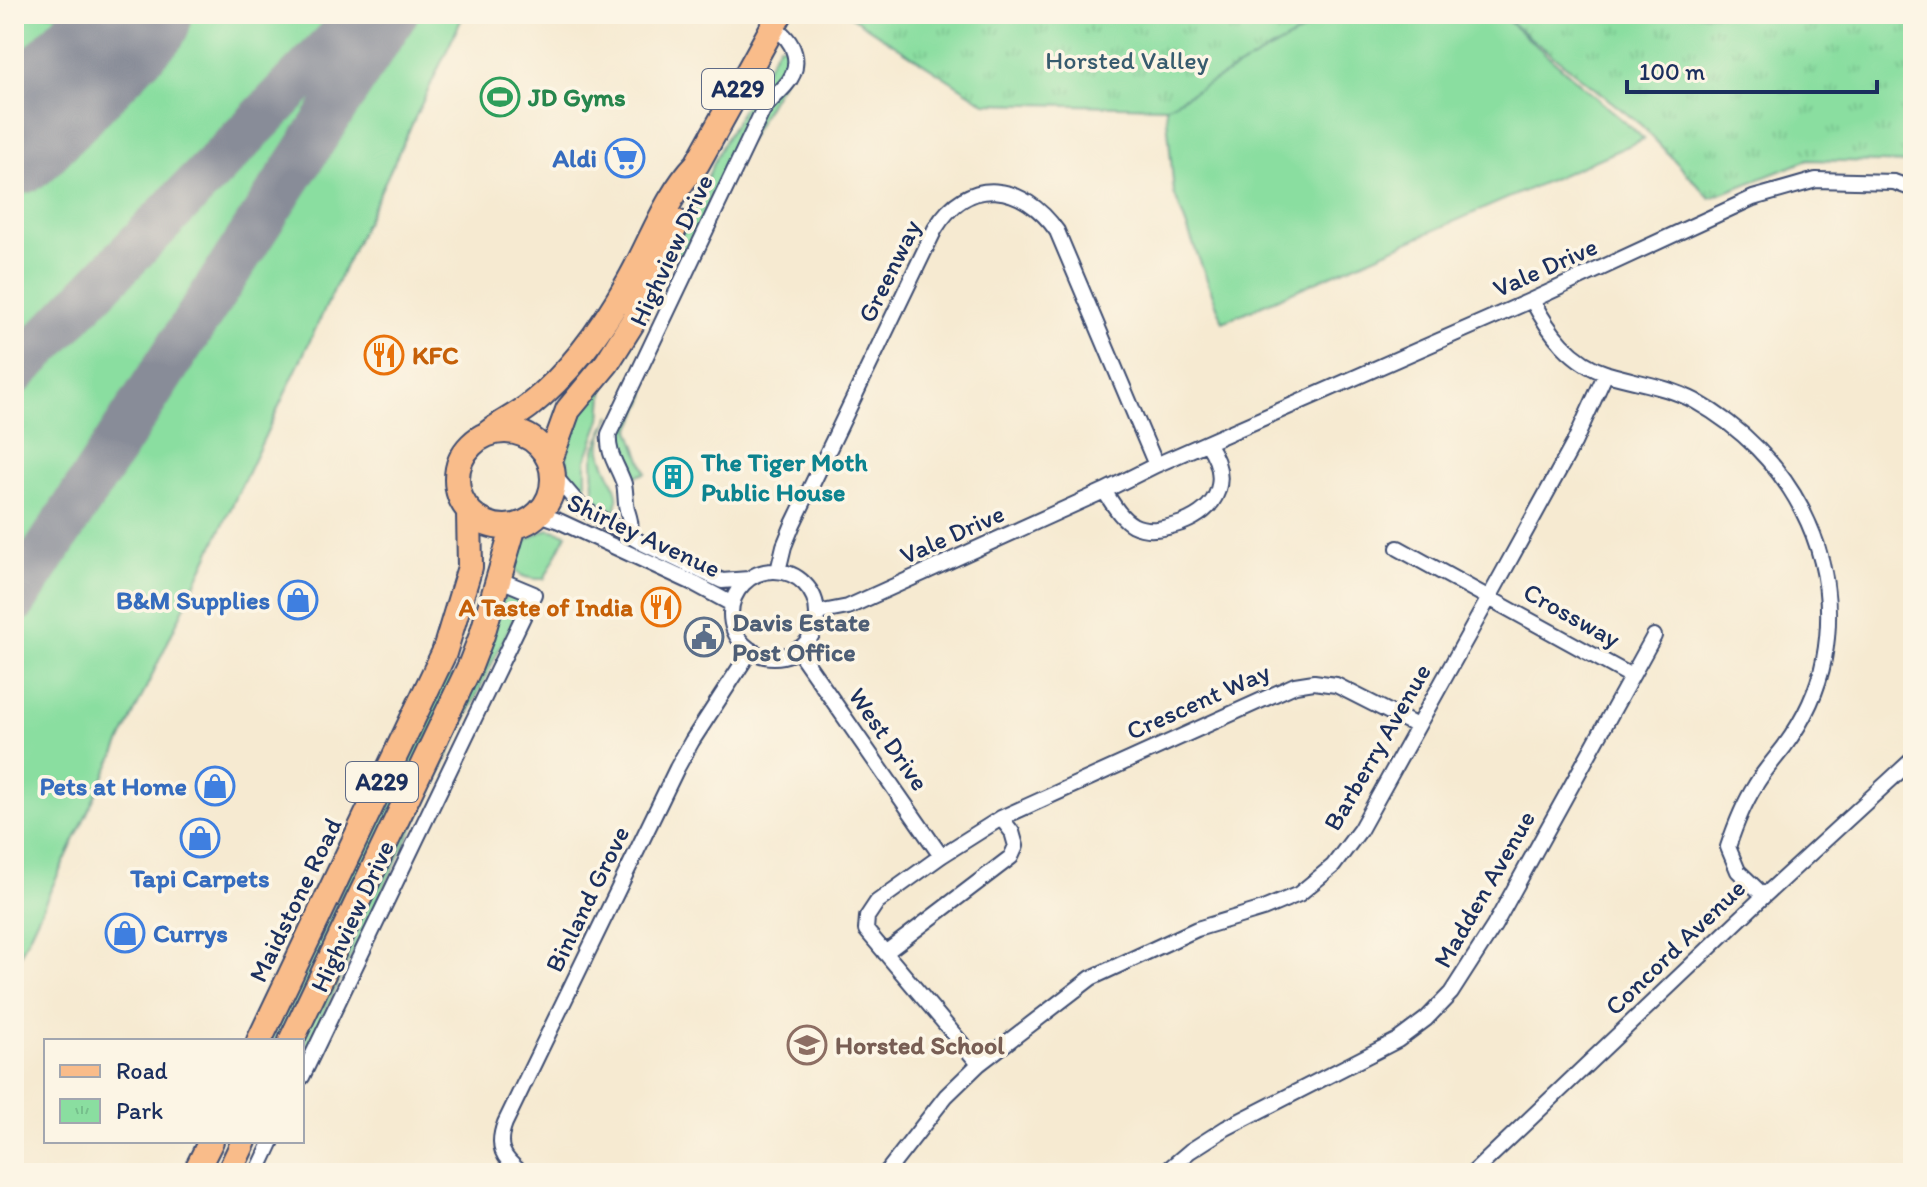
<svg xmlns="http://www.w3.org/2000/svg" width="1927" height="1187" font-family="Itim,sans-serif">
<defs>
<pattern id="park-tufts" width="24" height="20" patternUnits="userSpaceOnUse" patternTransform="scale(2)"><rect width="24" height="20" fill="#8adea0"/><path d="M3 7l-1-3M5 7V3M7 7l1-3M15 17l-1-3M17 17v-4M19 17l1-3" fill="none" stroke="#76bf8c"/></pattern>
</defs>
<rect width="100%" height="100%" fill="#fcf5e5"/>
<filter id="ink" filterUnits="userSpaceOnUse"><feTurbulence type="fractalNoise" baseFrequency=".0125" numOctaves="2"/><feDisplacementMap in="SourceGraphic" scale="16" xChannelSelector="R" yChannelSelector="G"/><feConvolveMatrix kernelMatrix="1 2 1 2 8 2 1 2 1" color-interpolation-filters="sRGB"/></filter>
<filter id="wash" filterUnits="userSpaceOnUse"><feTurbulence type="fractalNoise" baseFrequency=".006" numOctaves="4" result="noise"/><feDisplacementMap in="SourceGraphic" scale="32" xChannelSelector="R" yChannelSelector="G"/><feGaussianBlur stdDeviation="1.8" result="paint"/><feColorMatrix in="noise" values="0 0 0 0 0 0 0 0 0 0 0 0 0 0 0 0 0 1.4 0 .05"/><feComposite in="paint" operator="in"/></filter>
<g filter="url(#wash)">
<rect width="100%" height="100%" fill="#f6ead1"/>
<path fill="#8adea0" stroke="#52867f" stroke-width="2" d="M14,14H464L14,968Z
M1334,14H1500L1644,139L1223,322L1174,193L1166,107Z
M779,45L785,46L790,55L788,71L711,206L686,255L674,253L719,151Z
M604,381L601,419L586,460V495L584,502C568,481 559,448 573,423C581,408 594,395 604,381Z
M641,392L645,393V398L630,430L646,473L635,476L619,441Z
M611,415C606,426 599,439 601,451C604,472 624,488 615,511L599,501L594,493L593,460L596,446Z
M548,529L567,534L544,579C521,580 503,571 520,546C526,538 539,534 548,529Z
M509,595L518,597L520,601L517,612L302,1058V1041L504,598Z
M445,674L456,679L282,1041H270Z"/>
<path fill="url(#park-tufts)" stroke="#52867f" stroke-width="2" d="M847,14H1334L1166,107L985,103Z
M1500,14H1913V163L1808,160L1710,198L1641,125Z"/>
<g fill="none" stroke-linecap="round" stroke-linejoin="round">
<path stroke="#888c98" stroke-width="46" d="M14,373L363,14
M14,601L395,14"/>
<path stroke="#888c98" stroke-width="112" d="M14,139L136,14"/>
</g>
</g>
<g filter="url(#ink)">
<g fill="none" stroke-linecap="round" stroke-linejoin="round">
<g stroke="#3c4b6f" stroke-width="18">
<path id="minor" d="M1532,300C1549,332 1571,363 1608,374C1637,383 1667,386 1695,401C1788,453 1844,552 1824,659C1818,691 1803,721 1784,747C1774,760 1763,772 1755,786C1743,805 1735,826 1728,847L1738,871L1764,896
M552,473L582,508L642,543L722,581L749,579
M1104,491C1112,502 1120,518 1133,525C1149,533 1166,528 1182,523C1220,508 1231,478 1207,443
M534,517L545,516L559,521L695,584L732,604
M629,536C632,526 630,519 627,510C625,502 626,493 624,484C618,466 607,454 609,434L763,110C769,101 778,94 785,86C804,65 795,40 773,27
M1398,548L1631,676
M778,571L784,546L793,524L935,229C968,174 1023,183 1057,231L1156,465
M731 614a43 43 0 1 1 86 0a43 43 0 1 1-86 0Z
M817,613L848,607L1104,491L1156,465L1532,300L1753,198L1816,180L1894,182L1913,189
M797,649L941,856
M885,953L1011,857L1016,846L1012,832L1001,818
M979,1064L866,930L867,917L877,902L941,856L1001,818L1295,685L1314,682L1336,685L1417,726
M302,1077L534,594L498,579
M257,1173L272,1141
M522,1173C502,1158 496,1146 505,1123L677,768L692,741L751,650
M886,1173L946,1096L979,1064L1091,978L1197,929L1263,909L1299,894L1333,866L1360,830L1490,596L1574,443L1606,373
M1164,1173L1190,1151L1226,1128L1398,1040L1426,1019L1451,993L1494,926L1654,636
M1473,1173L1764,896L1913,759"/>
</g>
<g stroke="#3c4b6f" stroke-width="28">
<path id="primary" d="M457 479a48 48 0 1 1 96 0a48 48 0 1 1-96 0Z
M488,433C501,423 516,416 529,406C570,373 604,326 629,281C651,243 666,196 697,164L780,14
M550,460L568,410L607,363L634,320L677,222
M259,1041L444,653L470,567L469,513
M291,1041L470,666L482,635L514,526
M195,1173L211,1141
M229,1173L244,1141"/>
</g>
<use href="#minor" stroke="#fff" stroke-width="14"/>
<use href="#primary" stroke="#f9bc8a" stroke-width="24"/>
</g>
</g>
<defs>
<g id="stadium-ring" transform="scale(2)"><circle r="9.5" fill="#fcf5e5" stroke="#2e9e5b" stroke-width="1.5"/><path d="M0-5a6.5 5 0 1 0 0 10a6.5 5 0 1 0 0-10ZM-3.5-1.8h7v3.6h-7Z" fill="#2e9e5b"/></g>
<g id="supermarket-ring" transform="scale(2)"><circle r="9.5" fill="#fcf5e5" stroke="#3f7fe0" stroke-width="1.5"/><path d="M-6-5.5h2.5l.6 2H6L4.5 2H-2.5L-4.4-4H-6ZM-1.5 3.2a1.3 1.3 0 1 0 .1 0ZM3 3.2a1.3 1.3 0 1 0 .1 0Z" fill="#3f7fe0"/></g>
<g id="restaurant-ring" transform="scale(2)"><circle r="9.5" fill="#fcf5e5" stroke="#e8710a" stroke-width="1.5"/><path d="M-5-6h1v4h1v-4h1v4h1v-4h1v5L-1.5 .5V6h-2V.5L-5-1ZM5-6V6H3V1.5H1.5Q1.5-4 5-6Z" fill="#e8710a"/></g>
<g id="building-ring" transform="scale(2)"><circle r="9.5" fill="#fcf5e5" stroke="#0f9aa8" stroke-width="1.5"/><path d="M-4-6H4V6H1V3H-1V6H-4ZM-2.5-4.3h1.7v1.8h-1.7ZM.8-4.3h1.7v1.8H.8ZM-2.5-1h1.7V.8h-1.7ZM.8-1h1.7V.8H.8Z" fill="#0f9aa8"/></g>
<g id="shop-ring" transform="scale(2)"><circle r="9.5" fill="#fcf5e5" stroke="#3f7fe0" stroke-width="1.5"/><path d="M-5-2.5h2.3a2.7 3.5 0 0 1 5.4 0H5L5.5 6h-11ZM-1.5-2.5h3a1.5 2.3 0 0 0-3 0Z" fill="#3f7fe0"/></g>
<g id="civic-ring" transform="scale(2)"><circle r="9.5" fill="#fcf5e5" stroke="#5c6f8a" stroke-width="1.5"/><path d="M-.6-6.5H3V-4.5H.6V-3L4-1V1h2V6H-6V1h2V-1L-.6-3ZM-1.2 2.5V6h2.4V2.5Z" fill="#5c6f8a"/></g>
<g id="school-ring" transform="scale(2)"><circle r="9.5" fill="#fcf5e5" stroke="#8d6e63" stroke-width="1.5"/><path d="M0-5L7-2L0 1L-7-2ZM-4 1L0 2.5L4 1V4Q0 6-4 4Z" fill="#8d6e63"/></g>
</defs>
<g fill-rule="evenodd">
<use href="#stadium-ring" x="500" y="97"/>
<use href="#supermarket-ring" x="625" y="158"/>
<use href="#restaurant-ring" x="384" y="355"/>
<use href="#building-ring" x="673" y="477"/>
<use href="#shop-ring" x="298" y="600"/>
<use href="#restaurant-ring" x="661" y="607"/>
<use href="#civic-ring" x="704" y="637"/>
<use href="#shop-ring" x="215" y="786"/>
<use href="#shop-ring" x="200" y="838"/>
<use href="#shop-ring" x="125" y="933"/>
<use href="#school-ring" x="807" y="1045"/>
</g>
<g text-anchor="middle" stroke-width="7" stroke-linejoin="round" paint-order="stroke">
<g fill="#fcf5e5" stroke="#5e6a86" stroke-width="2">
<rect x="702" y="69" width="72" height="40" rx="6"/>
<rect x="346" y="762" width="72" height="40" rx="6"/>
</g>
<g font-size="24" font-weight="bold" fill="#1b2f5e">
<text x="738" y="97">A229</text>
<text x="382" y="790">A229</text>
</g>
<g font-size="26" fill="#375b6e" stroke="#fcf5e5">
<text x="1127" y="69">Horsted Valley</text>
</g>
<g font-size="26" font-weight="bold" fill="#27864d" stroke="#fcf5e5" text-anchor="start">
<text x="528" y="106">JD Gyms</text>
</g>
<g font-size="26" font-weight="bold" fill="#366cbe" stroke="#fcf5e5" text-anchor="end">
<text x="597" y="167">Aldi</text>
<text x="270" y="609">B&amp;M Supplies</text>
<text x="187" y="795">Pets at Home</text>
<text x="200" y="887" text-anchor="middle">Tapi Carpets</text>
<text x="153" y="942" text-anchor="start">Currys</text>
</g>
<g font-size="26" fill="#1b2f5e" stroke="#fcf5e5">
<text transform="translate(671 250) rotate(-65)" y="9">Highview Drive</text>
<text transform="translate(1545 267) rotate(-24)" y="9">Vale Drive</text>
<text transform="translate(889 271) rotate(-64)" y="9">Greenway</text>
<text transform="translate(952 534) rotate(-24)" y="9">Vale Drive</text>
<text transform="translate(644 535) rotate(25)" y="9">Shirley Avenue</text>
<text transform="translate(1572 615) rotate(29)" y="9">Crossway</text>
<text transform="translate(1198 701) rotate(-24)" y="9">Crescent Way</text>
<text transform="translate(889 739) rotate(55)" y="9">West Drive</text>
<text transform="translate(1377 747) rotate(-60)" y="9">Barberry Avenue</text>
<text transform="translate(1484 889) rotate(-60)" y="9">Madden Avenue</text>
<text transform="translate(587 899) rotate(-64)" y="9">Binland Grove</text>
<text transform="translate(295 900) rotate(-64)" y="9">Maidstone Road</text>
<text transform="translate(352 916) rotate(-65)" y="9">Highview Drive</text>
<text transform="translate(1675 947) rotate(-44)" y="9">Concord Avenue</text>
</g>
<g font-size="26" font-weight="bold" fill="#c56008" stroke="#fcf5e5" text-anchor="start">
<text x="412" y="364">KFC</text>
<text x="633" y="616" text-anchor="end">A Taste of India</text>
</g>
<g font-size="26" font-weight="bold" fill="#0d838f" stroke="#fcf5e5" text-anchor="start">
<text x="701" y="471">The Tiger Moth<tspan x="701" dy="30">Public House</tspan></text>
</g>
<g font-size="26" font-weight="bold" fill="#4e5e75" stroke="#fcf5e5" text-anchor="start">
<text x="732" y="631">Davis Estate<tspan x="732" dy="30">Post Office</tspan></text>
</g>
<g font-size="26" font-weight="bold" fill="#785e54" stroke="#fcf5e5" text-anchor="start">
<text x="835" y="1054">Horsted School</text>
</g>
</g>
<rect width="1927" height="1187" fill="none" stroke="#fcf5e5" stroke-width="48"/>
<rect x="44" y="1039" width="260" height="104" fill="#fcf5e5" stroke="#a2a6af" stroke-width="2"/>
<rect x="60" y="1065" width="40" height="12" fill="#f9bc8a" stroke="#a2a6af" stroke-width="2"/>
<text x="116" y="1079" font-size="24" fill="#1b2f5e">Road</text>
<rect x="60" y="1099" width="40" height="24" fill="url(#park-tufts)" stroke="#a2a6af" stroke-width="2"/>
<text x="116" y="1119" font-size="24" fill="#1b2f5e">Park</text>
<path d="M1627 80v12h250v-12" fill="none" stroke="#1b2f5e" stroke-width="4"/>
<text x="1639" y="80" font-size="24" fill="#1b2f5e" stroke="#fcf5e5" stroke-width="6" paint-order="stroke">100 m</text>
</svg>
